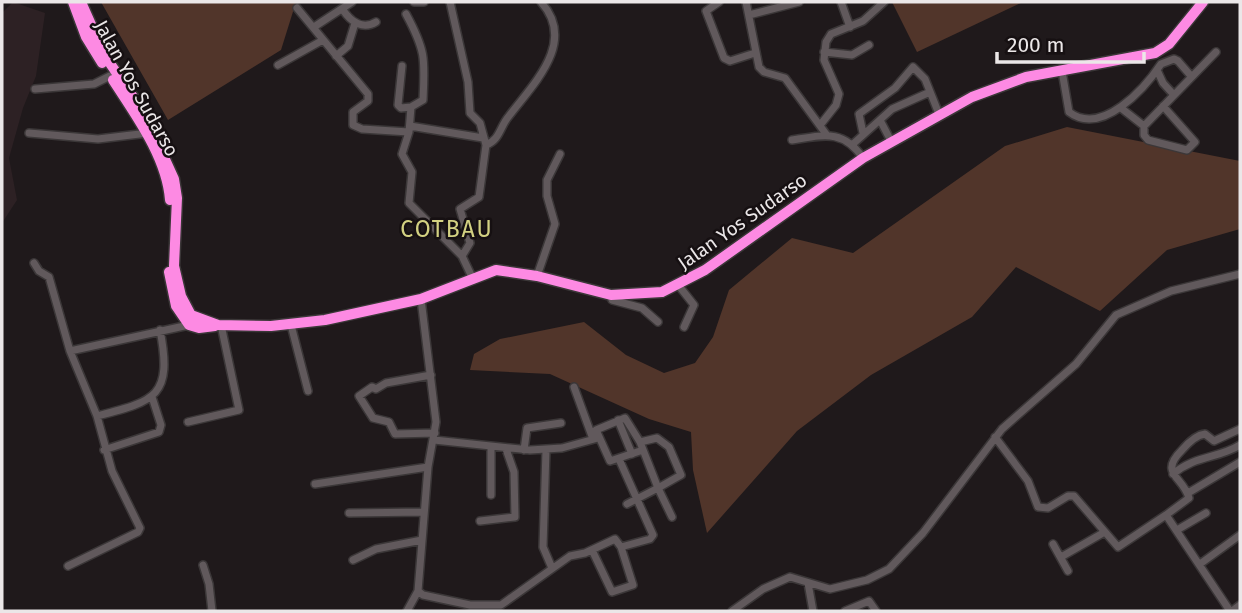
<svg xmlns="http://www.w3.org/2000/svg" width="1242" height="613" font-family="'Fira Sans',sans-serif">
<rect width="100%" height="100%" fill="#1f191b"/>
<path fill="#2d2124" d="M13,2L45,13L36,76L23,108L9,158L17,200L2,223V13Z"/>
<path fill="#51352a" d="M101,2H296L281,50L168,120Z
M892,2H1023L917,52Z
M1067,127L1240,161V229L1167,250L1100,311L1016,267L972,317L871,375L797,431L707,533L693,470L691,432L649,419L550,374L470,370L474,354L500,339L584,322L626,355L664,373L695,363L713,337L729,290L792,238L853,253L1005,146Z"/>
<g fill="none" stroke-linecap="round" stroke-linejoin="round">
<g stroke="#3b3738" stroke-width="10">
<path id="minor" d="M414,2H424
M450,2L468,82L470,113L480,123L486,145
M719,2L706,11L724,58L730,61L755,53
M746,2L759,67L764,72L785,78L826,134
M841,2L850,27
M297,8L368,94V101L353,112V125L362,129L409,132
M343,10C351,22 363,30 376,22
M749,15L799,2
M314,27L352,2
M824,52L852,55L869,45
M336,56L348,46L355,23
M278,65L323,40
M402,66L398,105L401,108L411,107L423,100C425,59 426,51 406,14
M1157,70L1163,83L1174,95
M1062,71L1069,112C1102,137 1145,88 1161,64L1174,59L1178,61L1191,76
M35,89L94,84L110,76
M1163,106L1195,142L1187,150L1148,140L1144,135V126L1216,52
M411,107L409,132L402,154L412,172L409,203L462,256L472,277
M1121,108L1144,126
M880,120L891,141
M821,124L836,105L839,94L824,60L826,42L831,34L863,21L884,2
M410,126L483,138
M29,133L98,139L148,133
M863,133L859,114L895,88L913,67L925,79L939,114
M792,140C824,135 843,129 863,158
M853,144L892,109L930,92
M462,256L470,243L460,209L479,197L486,145C500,140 500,126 509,116C534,83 577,42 541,2
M34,263L39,271L49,277L70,351L97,416L112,471L140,528L138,532L68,566
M537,276L555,224L547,196V180L560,154
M679,286L694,305L684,327
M611,295L612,300L642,308L658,322
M291,325L308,391
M70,351L189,325
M431,375L386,383L376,389L372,387L359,396L373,418L389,422L395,434L435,433
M574,387L593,439
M97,416C155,401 173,397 160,330
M618,420L632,454
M188,422L239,410L221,325
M995,437L1028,481L1038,507L1048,508L1068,496H1074L1118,547L1166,515L1230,611
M434,440L530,450L562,448L598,438
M640,442L657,438L669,447L681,475L658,488L672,517
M104,450L159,432L161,425L152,397
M524,450L527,428L561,423
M546,450L543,547L552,568
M619,459L653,535L650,539L621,547
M1173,474C1196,455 1217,459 1240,445
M315,484L428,467
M1188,493L1240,462
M491,495V447
M627,504L658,488L640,442L625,418L596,430L610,461L643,450
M349,513L424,512
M1166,515L1189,498C1183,476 1158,474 1182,450C1188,443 1196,435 1205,434L1214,441L1240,429
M480,521L515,517L514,472L506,449
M1177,530L1206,513
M1053,544L1068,571
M1061,557L1103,533
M353,560L376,549L422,540
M1200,564L1240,535
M203,565L209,584L212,611
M808,583L813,611
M418,591L423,595L470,605H501L570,556L585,553L615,539L621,547L633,585L612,592L592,550
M407,611L418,591L428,467L436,422L421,299
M732,611L763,589L790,577L830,589L867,580L889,569L923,533L1002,429L1076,364L1116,315L1171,291L1240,274
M845,611L869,601L876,611
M1232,611L1240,605"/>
</g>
<g stroke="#3b3738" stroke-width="13">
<path id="highway" d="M73,2L86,37L102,63
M81,2L105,56L144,113L174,179L177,198L174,266L181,296L191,315L218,325L271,326L325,320L421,299L496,270L537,276L611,295L662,292L705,270L863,158L972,97L1026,77L1155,53L1169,44L1203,2
M113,80C135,114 167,157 170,200
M169,272L176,306L189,325L199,328L215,326"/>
</g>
<use href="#minor" stroke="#61595c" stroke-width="7"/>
<use href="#highway" stroke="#fd8ae3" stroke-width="10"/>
</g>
<g text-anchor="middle" stroke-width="5" stroke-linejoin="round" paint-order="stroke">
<g font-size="19" fill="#ebe7e8" stroke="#161012">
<text transform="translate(137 88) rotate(61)" y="7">Jalan Yos Sudarso</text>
<text transform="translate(742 221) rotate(-35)" y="7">Jalan Yos Sudarso</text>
</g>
<g font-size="23" letter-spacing="2" fill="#d3d182" stroke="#161012">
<text x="447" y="237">COTBAU</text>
</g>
</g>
<rect width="1242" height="613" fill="none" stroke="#ebe7e8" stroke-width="7"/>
<path d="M997 52v10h147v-10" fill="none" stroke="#ebe7e8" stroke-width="3.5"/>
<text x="1007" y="52" font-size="21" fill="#ebe7e8" stroke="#161012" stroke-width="5" paint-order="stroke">200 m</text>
</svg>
